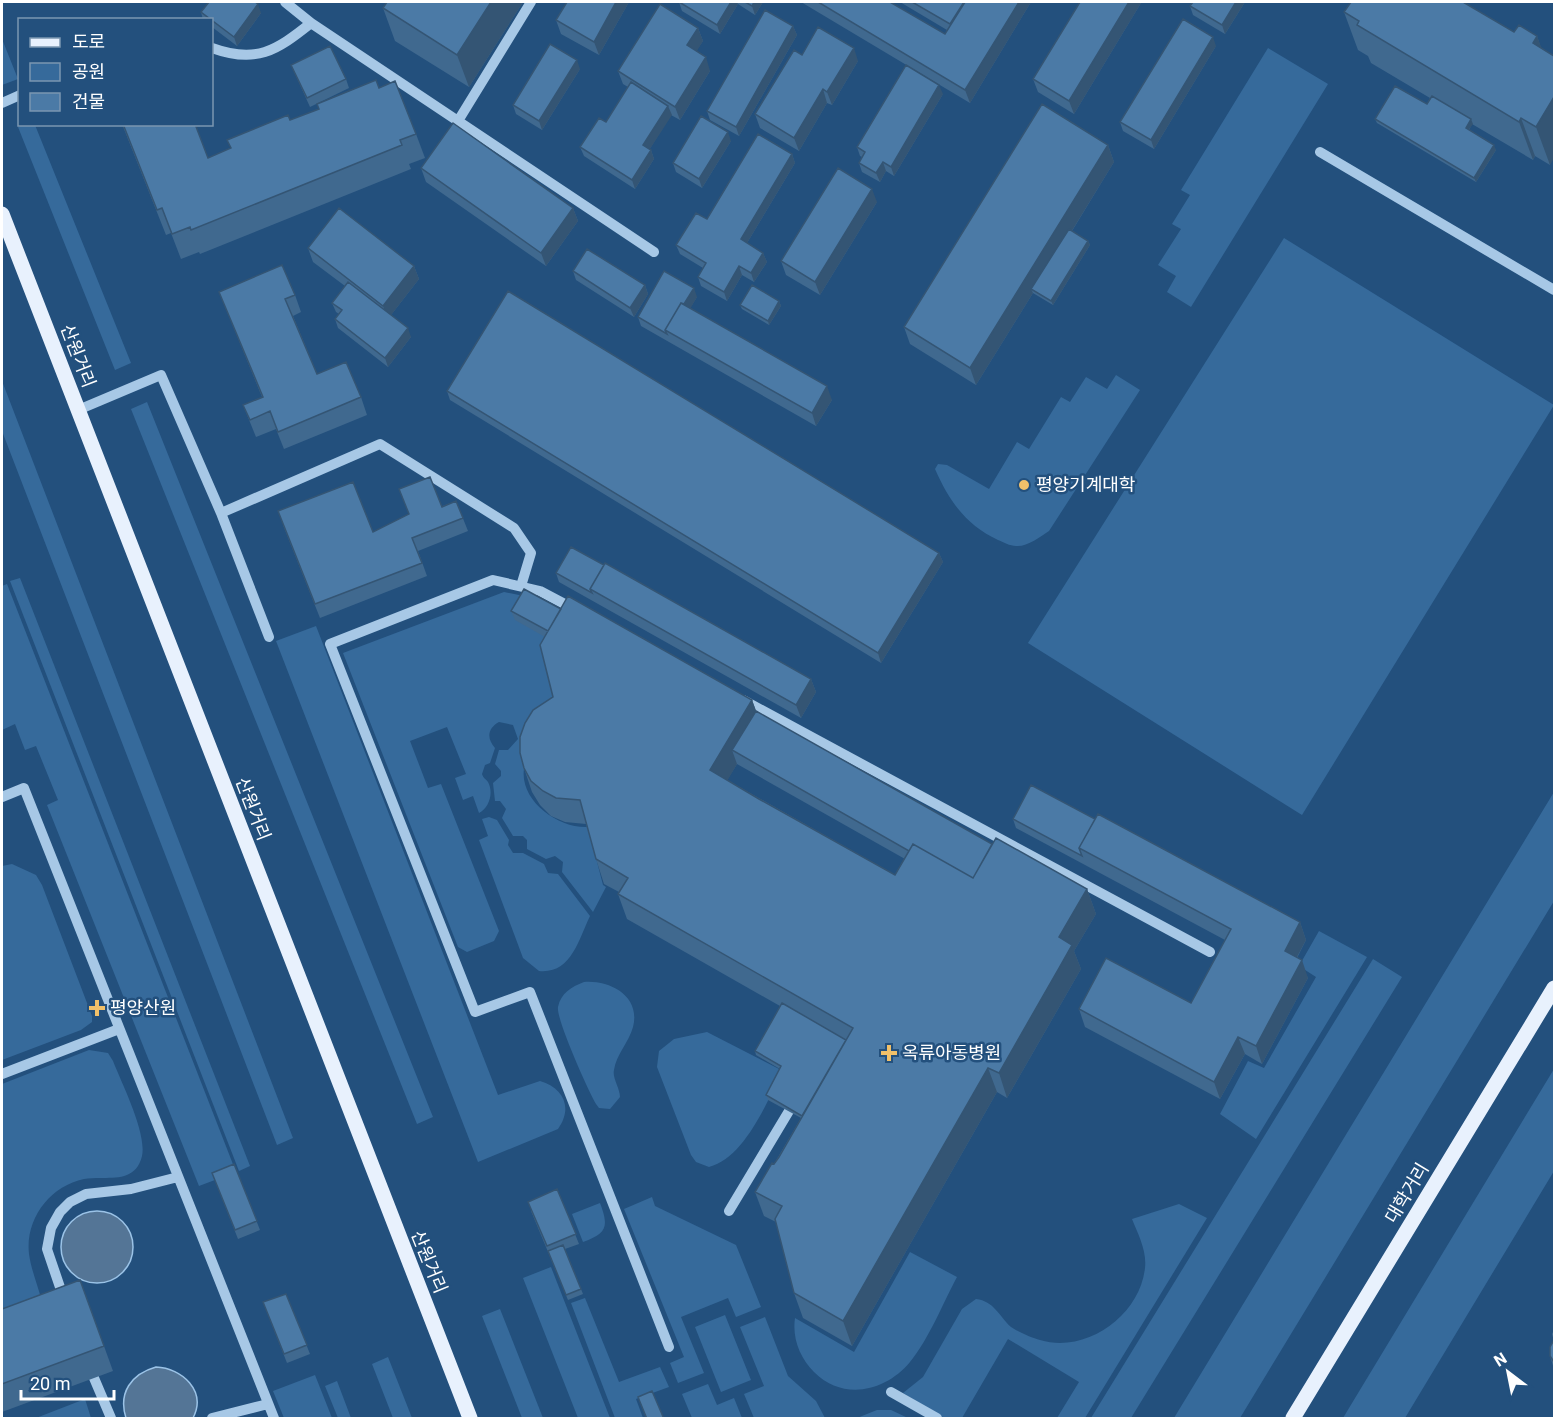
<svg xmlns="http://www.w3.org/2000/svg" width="1556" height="1420" font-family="Roboto,'Noto Sans KR',sans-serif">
<rect width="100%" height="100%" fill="#23507d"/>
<path fill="#366a9b" d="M2,39L18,79L2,85Z
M1268,48L1328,84L1191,307L1167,292L1176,276L1158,265L1181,229L1172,224L1190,195L1181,190Z
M23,125H35L131,363L115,370L18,127Z
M1284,238L1554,405L1302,815L1028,643Z
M1116,375L1140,390L1049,531C1040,537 1027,547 1016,546C1010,546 1003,542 998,540C966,525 949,501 935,469L938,464L947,465L989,489L1017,442L1029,449L1061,397L1070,402L1086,377L1107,389Z
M2,381L293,1138L277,1145L2,431Z
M147,402L433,1117L417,1124L131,409Z
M20,578L250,1166L239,1171L10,581Z
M7,584L236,1172L199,1186L47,805L58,800L36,746L25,750L15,724L2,730V586Z
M504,592L524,596L572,624L546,668L559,720C551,730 531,749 526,761C513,796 556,829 588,827L603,885L606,887L593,912L562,872L563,862L555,856L546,859L527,849V840L523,836H513L502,818L506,809L500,801H495L493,783L501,776V771L495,764L499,750H508L518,739L513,725L499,722C488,728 486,738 495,748L490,763L485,765L482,774C483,778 486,779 488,782C494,793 489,808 479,813L473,796L463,800L455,778L466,774L447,727L410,741L428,788L441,784L499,931L494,941L467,952L458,947L343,653Z
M316,626L498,1095L540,1081C564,1088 573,1108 558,1129L478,1162L276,641Z
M1554,792V901L1240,1418H1174Z
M489,817L497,820L509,840L508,845L513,853H523L544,864L548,873L558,874L590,916C578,941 571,974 539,971L523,958L479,840L488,836L482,819Z
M12,864L36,875L42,885L92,1016V1022L81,1030L2,1060V866Z
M1319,931L1367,957L1256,1139L1220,1114L1248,1061L1264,1068L1316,977L1299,966Z
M1373,959L1402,977L1131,1418H1091Z
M584,982C610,980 641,996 633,1027C629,1042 616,1055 614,1070C612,1078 620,1088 620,1097L610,1109L599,1108L596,1104C588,1090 556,1019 558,1007C561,993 571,987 584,982Z
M707,1032L783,1071C767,1101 745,1158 709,1167L696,1162L691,1155L657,1067L659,1051L674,1039Z
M89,1050L108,1053L113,1061C122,1084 147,1133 142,1156C135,1186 104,1175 84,1179C50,1186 25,1219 29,1254C31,1269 37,1283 41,1298L2,1313V1084Z
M1554,1069V1171L1405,1418H1343Z
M652,1197L655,1206L736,1245L761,1307L736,1317L728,1298L681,1317L704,1373L678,1383L670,1363L684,1357L624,1209Z
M600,1203C609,1227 607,1233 583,1242L572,1214Z
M1179,1204L1207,1218L1085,1418H1057L1079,1382L1008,1339L962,1418H944L903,1393L923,1377L962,1309L976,1299C994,1301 999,1316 1011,1327C1018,1332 1032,1338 1040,1340C1087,1354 1140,1315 1145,1268C1147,1251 1138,1234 1132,1219Z
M910,1252L957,1277C943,1303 929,1339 910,1362C885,1392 843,1401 814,1372C800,1358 792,1338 795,1318L854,1352Z
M551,1267L610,1418H578L523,1278Z
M585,1298L619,1382L660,1367L669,1387L636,1399L643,1418H615L571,1303Z
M500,1309L543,1418H522L482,1316Z
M725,1315L751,1380L721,1392L695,1327Z
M765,1317L788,1376L816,1401L825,1418H754L744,1394L764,1386L740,1327Z
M388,1357L412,1418H393L372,1364Z
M315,1375L332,1418H284L273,1391Z
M337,1381L351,1418H338L325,1386Z
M708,1384L717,1405L734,1398L742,1418H692L682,1394Z
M85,1399L91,1418H36Z
M877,1410H891L908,1418H857Z"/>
<path fill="#547596" stroke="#9bc3e7" stroke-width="1.5" d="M61 1247a36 36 0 1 1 72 0a36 36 0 1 1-72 0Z
M156,1367C182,1368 207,1391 193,1418H126C118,1393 131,1374 156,1367Z"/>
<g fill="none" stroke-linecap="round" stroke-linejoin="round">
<path stroke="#a7c8e6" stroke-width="10" d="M285,2L311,23L654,252
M212,48C256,64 276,51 311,23
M2,103L20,95
M458,121L531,2
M1320,152L1554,290
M78,410L161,375L221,513L269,637
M221,513L380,444L514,528L531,553L521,586
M576,610L540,591L493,580L330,644L475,1012L530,992L669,1347
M743,700L1210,952
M2,797L24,788L274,1418
M2,1074L119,1029
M729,1211L789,1111
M64,1299L47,1249L51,1228L60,1212L70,1202L86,1194L131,1189L178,1177
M94,1378L111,1418
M891,1392L937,1418
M212,1418L268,1404"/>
<path stroke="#e8f1fd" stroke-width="15" d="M2,214L470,1418
M1293,1418L1554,988"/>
</g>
<path fill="#40698f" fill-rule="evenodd" d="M387,2H523L469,87L395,41L383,8Z
M567,2H629L599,55L561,34L556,20Z
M679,2H763L755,15L738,4L720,34L682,11Z
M801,2H890L945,34L947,30L900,2H1031L970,103Z
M1080,2H1141V3L1074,114L1038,92L1033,79Z
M1193,2H1245L1225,34L1193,15L1190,6Z
M201,12L261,13L237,46L212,27V20H203Z
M1344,12L1514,32L1537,36L1541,48L1550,165L1535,156L1533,160L1472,124L1469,130L1496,150L1476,182L1377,123L1375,119L1427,104L1430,98L1371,63L1368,56L1358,50Z
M793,26L797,35L739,136L710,120L707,111Z
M698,28L703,41L696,51L710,71L680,120L671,115L649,150H651L654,159L635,189L584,156L580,147L606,122L628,87L623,84L618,71Z
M1216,46L1154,149L1123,131L1120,122Z
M802,55L858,61L832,105L827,103L799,151L760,128L755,114Z
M291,65L346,79L349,88L310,107Z
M580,69L542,130L516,114L513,105Z
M379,88L416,134L425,158L409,164L411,169L200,254L199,252L181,259L171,233L166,235L122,124H195L208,158L230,148L290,120Z
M943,94L894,176L886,171L880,182L862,172L859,163L862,157L860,156L857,147Z
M731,141L702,188L676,172L673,163Z
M1108,145L1114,162L1072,231L1088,241L1090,245L1053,305L1033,293L976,385L910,344L904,327Z
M792,154L795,163L747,243L763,253L767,262L754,282L742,275L727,301L701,286L698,277L703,268L680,254L676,245L707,219Z
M421,168L573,208L578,221L546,266L426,182Z
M877,202L820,295L786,275L781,261Z
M308,248L414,266L419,279L391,315L411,337L388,367L338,328L335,319L339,314L336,312L332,303L345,286L313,262Z
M573,271L645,285L648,294L634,317L576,280Z
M219,292L295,295L301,312L293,316L317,374L361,397L367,415L284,449L276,429L256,437L243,405L262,397L226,309Z
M697,297L690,308L832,400L816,426L641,326L638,317Z
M779,301L781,306L769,325L742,309L740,305Z
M447,391L939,553L943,562L881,663L450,400Z
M456,501L468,531L418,551L427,576L320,618L283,525L373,532Z
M604,565L811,679L816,692L801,718L559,582L556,573Z
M561,609L752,700L756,711L992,844L1087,889L1096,914L1074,951L1081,969L1007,1098L997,1092L852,1346L803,1318L794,1293L776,1222L764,1216L755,1192L774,1164L801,1118L768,1100L766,1095L780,1069L756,1055L755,1051L780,1006L627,919L618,894L619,892L604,884L596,859L586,824L565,822L551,816L540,805L532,792L524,768L553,697L545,637L515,620L511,611ZM737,764L905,859L895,875L727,780Z
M1013,819H1095L1300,922L1306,940L1297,958L1308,978L1262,1064L1245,1054L1220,1099L1085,1027L1079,1009L1191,1003L1225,940L1016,828Z
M234,1164L260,1230L238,1239L212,1173Z
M557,1189L579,1244L565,1249L583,1294L568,1300L531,1211Z
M80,1280L113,1371L2,1412V1309Z
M286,1294L310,1354L287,1363L263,1302Z
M1554,1330V1369L1550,1356L1554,1341L1552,1334Z"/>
<path fill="#345574" d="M491,2H523L469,87L457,55Z
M616,2H629L599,55L594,42Z
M731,2H737L738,4L720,34L717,25Z
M754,2H763L755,15L752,6Z
M1019,2H1031L970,103L965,90Z
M1129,2H1141V3L1074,114L1069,101Z
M1236,2H1245L1225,34L1222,25Z
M258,4L261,13L237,46L234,37Z
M793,26L797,35L739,136L736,127Z
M698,28L703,41L692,59L687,45Z
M1537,36L1551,74L1533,43Z
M1213,37L1216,46L1154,149L1151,140Z
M854,48L858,61L832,105L827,92Z
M706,57L710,71L680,120L675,107Z
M577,60L580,69L542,130L539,121Z
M939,85L943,94L894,176L891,167Z
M823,89L827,103L799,151L794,138Z
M1554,97V158L1550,165L1536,127Z
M668,106L672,115L646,155L643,145Z
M1521,118L1535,156L1533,160L1519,122Z
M1471,119L1473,124L1467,132L1466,128Z
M728,132L731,141L702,188L699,179Z
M1108,145L1114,162L1035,291L1031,289L1033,293L976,385L970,368Z
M1494,145L1496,150L1476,182L1474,178Z
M651,150L654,159L635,189L632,180Z
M792,154L795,163L744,248L741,239Z
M883,162L886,171L880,182L876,173Z
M872,189L877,202L820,295L815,282Z
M573,208L578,221L546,266L541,253Z
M1088,241L1090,245L1053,305L1051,301Z
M763,253L767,262L754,282L751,273Z
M414,266L419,279L388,319L383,306Z
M739,266L742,275L727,301L724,292Z
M645,285L648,294L634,317L630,308Z
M694,288L697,297L675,335L668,331Z
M779,301L781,306L769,325L768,321Z
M408,328L411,337L388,367L385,358Z
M827,386L832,400L816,426L812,413Z
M939,553L943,562L881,663L878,653Z
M811,679L816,692L801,718L796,705Z
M752,700L761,724L732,750L737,764L719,795L710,770Z
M1087,889L1096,914L1074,951L1081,969L1007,1098L999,1073L1059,937Z
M1300,922L1306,940L1291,968L1285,951Z
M1302,960L1308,978L1262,1064L1256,1046Z
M1238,1037L1245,1054L1220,1099L1214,1082Z
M988,1068L997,1092L852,1346L843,1321Z"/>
<path fill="#4b7aa6" stroke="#345574" stroke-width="1.5" d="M209,2H255L258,4L234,37L201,12Z
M387,2H491L457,55L383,8Z
M567,2H616L594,42L556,20Z
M679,2H731L717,25Z
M745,2H754L752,6Z
M818,2H890L945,34L965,2H1019L965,90Z
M912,2H964L950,24Z
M1080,2H1129L1069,101L1033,79Z
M1193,2H1236L1222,25L1190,6Z
M1351,2H1463L1514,32L1519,25L1537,36L1533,43L1554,56V97L1536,127L1521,118L1519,122L1357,25L1359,21L1344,12Z
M660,4L698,28L687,45L706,57L675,107L618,71Z
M765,10L793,26L736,127L707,111Z
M1183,19L1213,37L1151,140L1120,122Z
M818,27L854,48L827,92L823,89L794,138L755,114L794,50L802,55Z
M550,44L577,60L539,121L513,105Z
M330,46L346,79L307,98L291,65Z
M906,65L939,85L891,167L883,162L876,173L859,163L865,152L857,147Z
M376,80L379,88L395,81L416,134L400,140L402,145L191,230L190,227L172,234L162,208L157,210L123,124H195L208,158L231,148L227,140L288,115L290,120L319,109L317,104Z
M631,82L668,106L643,145L651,150L632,180L580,147L599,118L606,122Z
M1395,86L1427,104L1432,96L1471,119L1466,128L1494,145L1474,178L1375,119Z
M1042,104L1108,145L970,368L904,327Z
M701,116L728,132L699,179L673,163Z
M453,123L573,208L541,253L421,168Z
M758,134L792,154L741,239L763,253L751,273L739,266L724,292L698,277L706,263L676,245L696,213L707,219Z
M838,168L872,189L815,282L781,261Z
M339,208L414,266L383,306L308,248Z
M1069,229L1088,241L1051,301L1031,289Z
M587,249L645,285L630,308L573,271Z
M282,265L295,295L285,299L317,374L346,362L361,397L278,432L270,411L250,420L243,405L263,397L219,292Z
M664,271L694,288L684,304L681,303L665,330L667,334L638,317Z
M348,282L408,328L385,358L335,319L342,310L332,303Z
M752,285L779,301L768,321L740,305Z
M508,291L939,553L878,653L447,391Z
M681,303L827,386L812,413L665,330Z
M430,477L442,507L456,501L463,518L412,538L422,563L315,604L278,511L353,482L373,532L409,514L399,489Z
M571,547L604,565L590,589L592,593L556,573Z
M605,563L811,679L796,705L590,589Z
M524,589L561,609L548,631L511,611Z
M568,596L752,700L710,770L759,799L895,875L913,844L973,878L996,838L1087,889L1059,937L1072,945L1059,968L999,1073L988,1068L843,1321L794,1293L775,1219L782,1206L755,1192L772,1163L774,1164L779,1157L853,1028L618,894L628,878L596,859L580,800L556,798L543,791L531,781L524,768L520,753V737L525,723L533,710L553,697L540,645Z
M756,711L992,844L973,878L913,844L909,851L732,750Z
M1031,785L1095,819L1079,848L1082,856L1013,819Z
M1098,814L1300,922L1285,951L1302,960L1256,1046L1238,1037L1214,1082L1079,1009L1106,958L1191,1003L1231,929L1079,848Z
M782,1003L846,1040L802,1116L766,1095L781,1066L755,1051Z
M234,1164L257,1221L235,1230L212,1173Z
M557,1189L576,1234L547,1246L528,1202Z
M563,1245L581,1289L566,1295L548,1251Z
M80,1280L104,1346L2,1384V1309Z
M286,1294L307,1345L284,1354L263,1302Z
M1554,1340V1362L1550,1356V1347Z
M652,1391L664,1419H647L638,1397Z"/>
<g fill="#f1c16a" stroke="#23507d" stroke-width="2">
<circle cx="1024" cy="485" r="6"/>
<path d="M94 999h6v6h6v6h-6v6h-6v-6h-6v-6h6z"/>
<path d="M886 1044h6v6h6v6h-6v6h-6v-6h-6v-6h6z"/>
</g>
<g text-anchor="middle" stroke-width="5" stroke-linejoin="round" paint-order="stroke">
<g font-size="18" fill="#fff" stroke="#23507d">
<text transform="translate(78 356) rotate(69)" y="6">산원거리</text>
<text transform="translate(253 809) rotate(69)" y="6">산원거리</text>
<text transform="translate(1407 1193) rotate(-59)" y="6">대학거리</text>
<text transform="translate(429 1262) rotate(68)" y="6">산원거리</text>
</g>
<g font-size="18" fill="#fff" stroke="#23507d" text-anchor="start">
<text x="1036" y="491">평양기계대학</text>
<text x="110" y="1014">평양산원</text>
<text x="902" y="1059">옥류아동병원</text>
</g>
</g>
<rect width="1556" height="1420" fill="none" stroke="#ffffff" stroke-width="6"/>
<rect x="18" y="18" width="195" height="108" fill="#23507d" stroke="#7b96b1" stroke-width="1.5"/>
<rect x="30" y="38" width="30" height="9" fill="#e8f1fd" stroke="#7b96b1" stroke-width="1.5"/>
<text x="72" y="48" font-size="18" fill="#ffffff">도로</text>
<rect x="30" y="63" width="30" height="18" fill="#366a9b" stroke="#7b96b1" stroke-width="1.5"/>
<text x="72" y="78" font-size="18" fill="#ffffff">공원</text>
<rect x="30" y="93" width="30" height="18" fill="#4b7aa6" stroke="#7b96b1" stroke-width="1.5"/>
<text x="72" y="108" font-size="18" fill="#ffffff">건물</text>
<g transform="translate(1508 1372) rotate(328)" stroke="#23507d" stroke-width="4.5" paint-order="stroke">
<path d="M0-4.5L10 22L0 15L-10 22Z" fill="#ffffff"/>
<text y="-9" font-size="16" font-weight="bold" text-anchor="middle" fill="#ffffff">N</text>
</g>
<path d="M21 1390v9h93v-9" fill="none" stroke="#ffffff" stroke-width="3"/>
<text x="30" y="1390" font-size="18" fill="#ffffff" stroke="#23507d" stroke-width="4.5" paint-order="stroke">20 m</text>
</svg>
